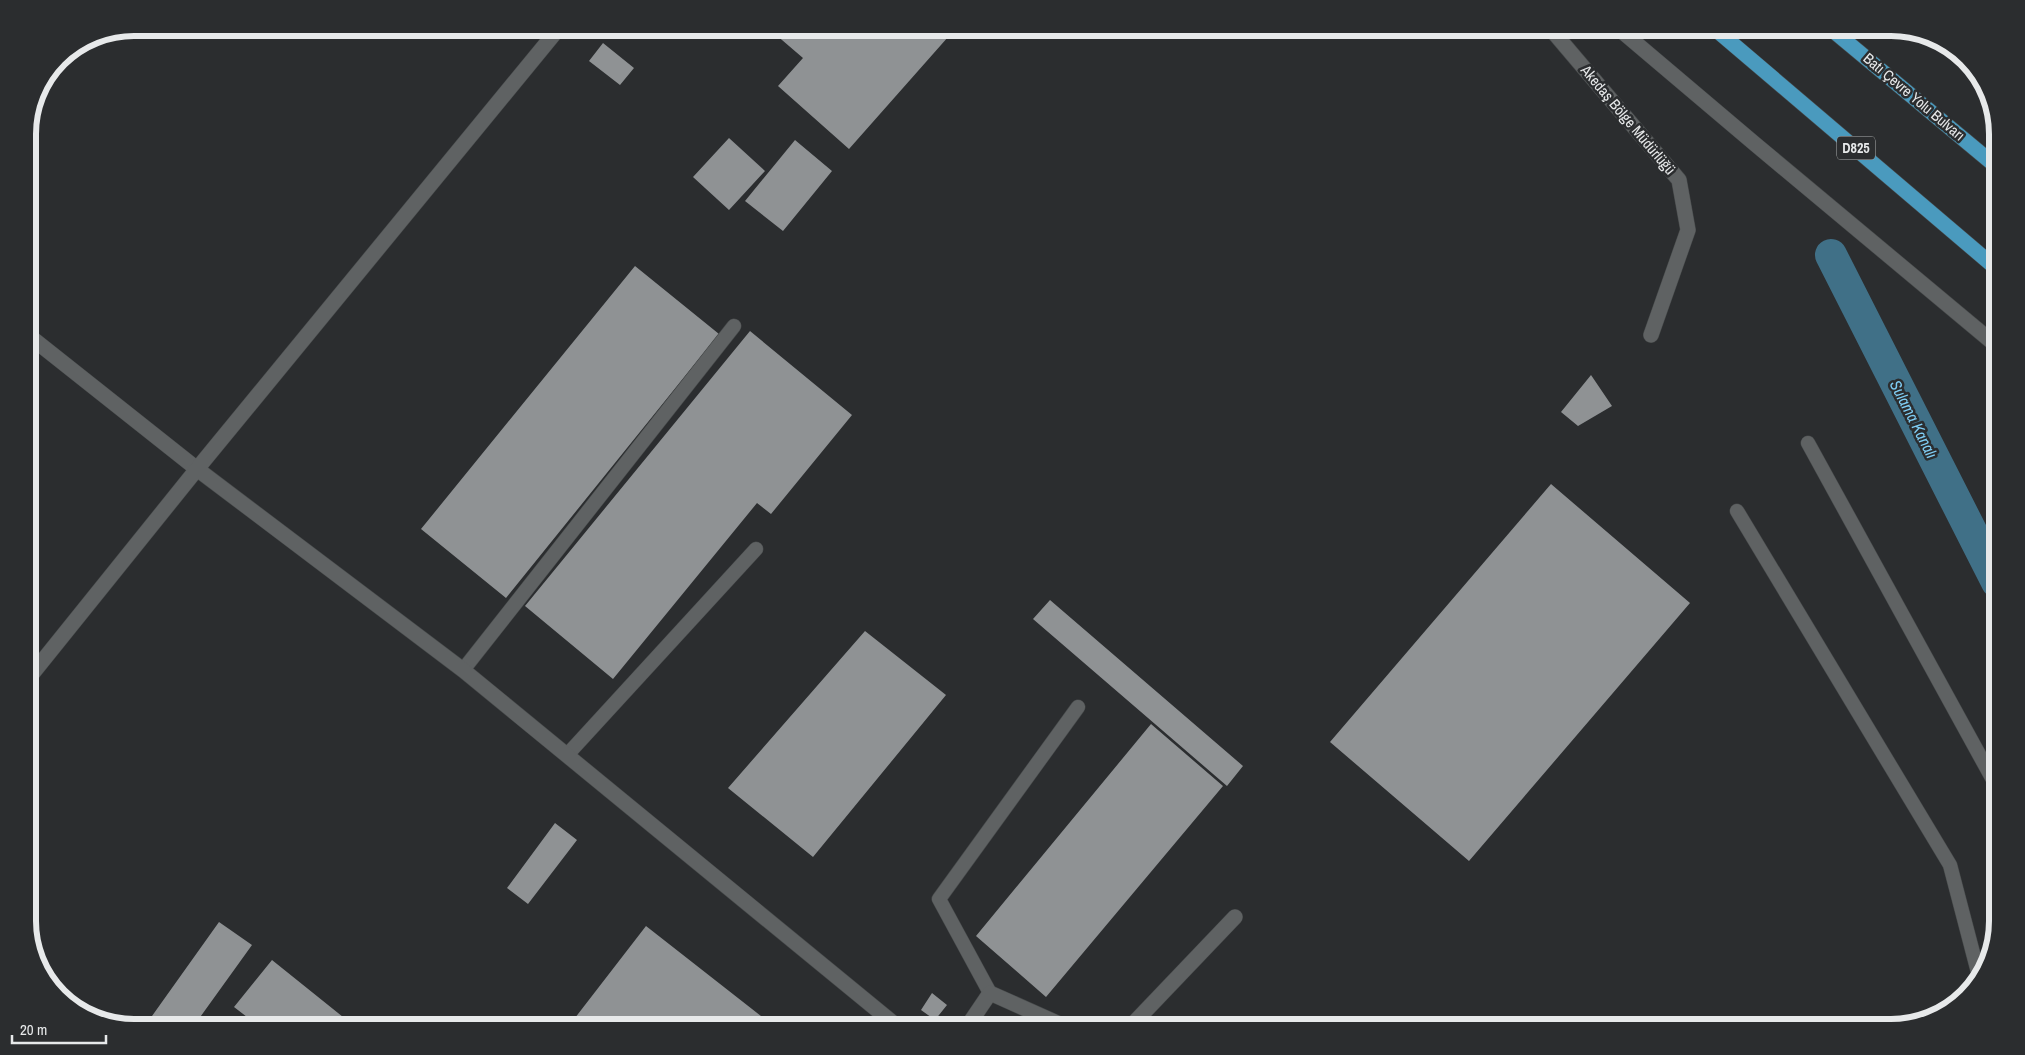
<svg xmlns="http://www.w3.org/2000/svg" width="2025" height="1055" font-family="'Archivo Narrow',sans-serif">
<rect width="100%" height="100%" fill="#2b2d2f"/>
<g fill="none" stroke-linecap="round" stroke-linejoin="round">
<path stroke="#407087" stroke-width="32" d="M1831,255L1997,582"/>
</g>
<path fill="#8f9294" d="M768,28H956L849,149L778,86L803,58Z
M603,43L634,68L620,85L589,61Z
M729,138L765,171L729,210L693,177Z
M795,140L832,171L783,231L745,201Z
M635,266L719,334L506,598L421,529Z
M750,331L852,415L771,514L757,503L613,679L525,606Z
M1591,375L1612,406L1578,426L1561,412Z
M1551,484L1690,603L1469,861L1330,742Z
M1050,600L1243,766L1227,786L1033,619Z
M865,631L946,695L813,857L728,788Z
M1151,724L1223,786L1046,997L976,936Z
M555,823L577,840L528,904L507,888Z
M219,922L252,945L193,1027H165L152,1016Z
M646,926L775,1027H568Z
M272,960L348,1021L343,1027H260L234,1007Z
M932,993L947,1005L935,1020L921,1010Z
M149,1021L157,1027H143Z"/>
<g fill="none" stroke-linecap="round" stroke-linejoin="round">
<g stroke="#46494a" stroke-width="15">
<path id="service" d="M1808,443L1997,787
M1737,511L1950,865L1979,976
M463,670L734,326
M567,755L756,549
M990,993L939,899L1078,707"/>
</g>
<g stroke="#46494a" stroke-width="16">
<path id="minor" d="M1550,28L1679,180L1688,230L1651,335
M1618,28L1755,144L1997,346
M28,335L197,469
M967,1027L990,993L1066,1027
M1130,1027L1235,917"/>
</g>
<g stroke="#46494a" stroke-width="16">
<path id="tertiary" d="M197,469L463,670L898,1027
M28,679L197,469L559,28"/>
</g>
<g stroke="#46494a" stroke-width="16">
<path id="trunk" d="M1714,28L1997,269
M1830,28L1997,167"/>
</g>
<use href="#service" stroke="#5f6263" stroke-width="14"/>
<use href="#minor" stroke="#5f6263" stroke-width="15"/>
<use href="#tertiary" stroke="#5f6263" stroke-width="15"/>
<use href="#trunk" stroke="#4a9abe" stroke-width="15"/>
</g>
<g text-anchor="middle" stroke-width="5" stroke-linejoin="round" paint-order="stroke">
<rect fill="#2b2d2f" stroke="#afb1b2" stroke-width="1" x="1837" y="136.5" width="38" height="23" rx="4"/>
<g font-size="14" font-weight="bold" fill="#e7e9ea">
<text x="1856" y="153">D825</text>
</g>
<g font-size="15" fill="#e7e9ea" stroke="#2b2d2f">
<text transform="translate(1914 97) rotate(40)" y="5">Batı Çevre Yolu Bulvarı</text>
<text transform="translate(1628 120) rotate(50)" y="5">Akedaş Bölge Müdürlüğü</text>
</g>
<g font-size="16" font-style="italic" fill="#7fcdf4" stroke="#2b2d2f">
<text transform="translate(1914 419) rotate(63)" y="6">Sulama Kanalı</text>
</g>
</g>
<path d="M0 0H2025V1055H0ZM134 36H1891A98 98 0 0 1 1989 134V921A98 98 0 0 1 1891 1019H134A98 98 0 0 1 36 921V134A98 98 0 0 1 134 36Z" fill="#2b2d2f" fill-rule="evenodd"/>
<path fill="none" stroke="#e7e9ea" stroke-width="6" d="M134 36H1891A98 98 0 0 1 1989 134V921A98 98 0 0 1 1891 1019H134A98 98 0 0 1 36 921V134A98 98 0 0 1 134 36Z"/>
<path d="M12 1035v8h94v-8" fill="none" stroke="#e7e9ea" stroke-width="2.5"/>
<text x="20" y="1035" font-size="15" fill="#e7e9ea" stroke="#2b2d2f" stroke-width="4" paint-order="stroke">20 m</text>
</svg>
